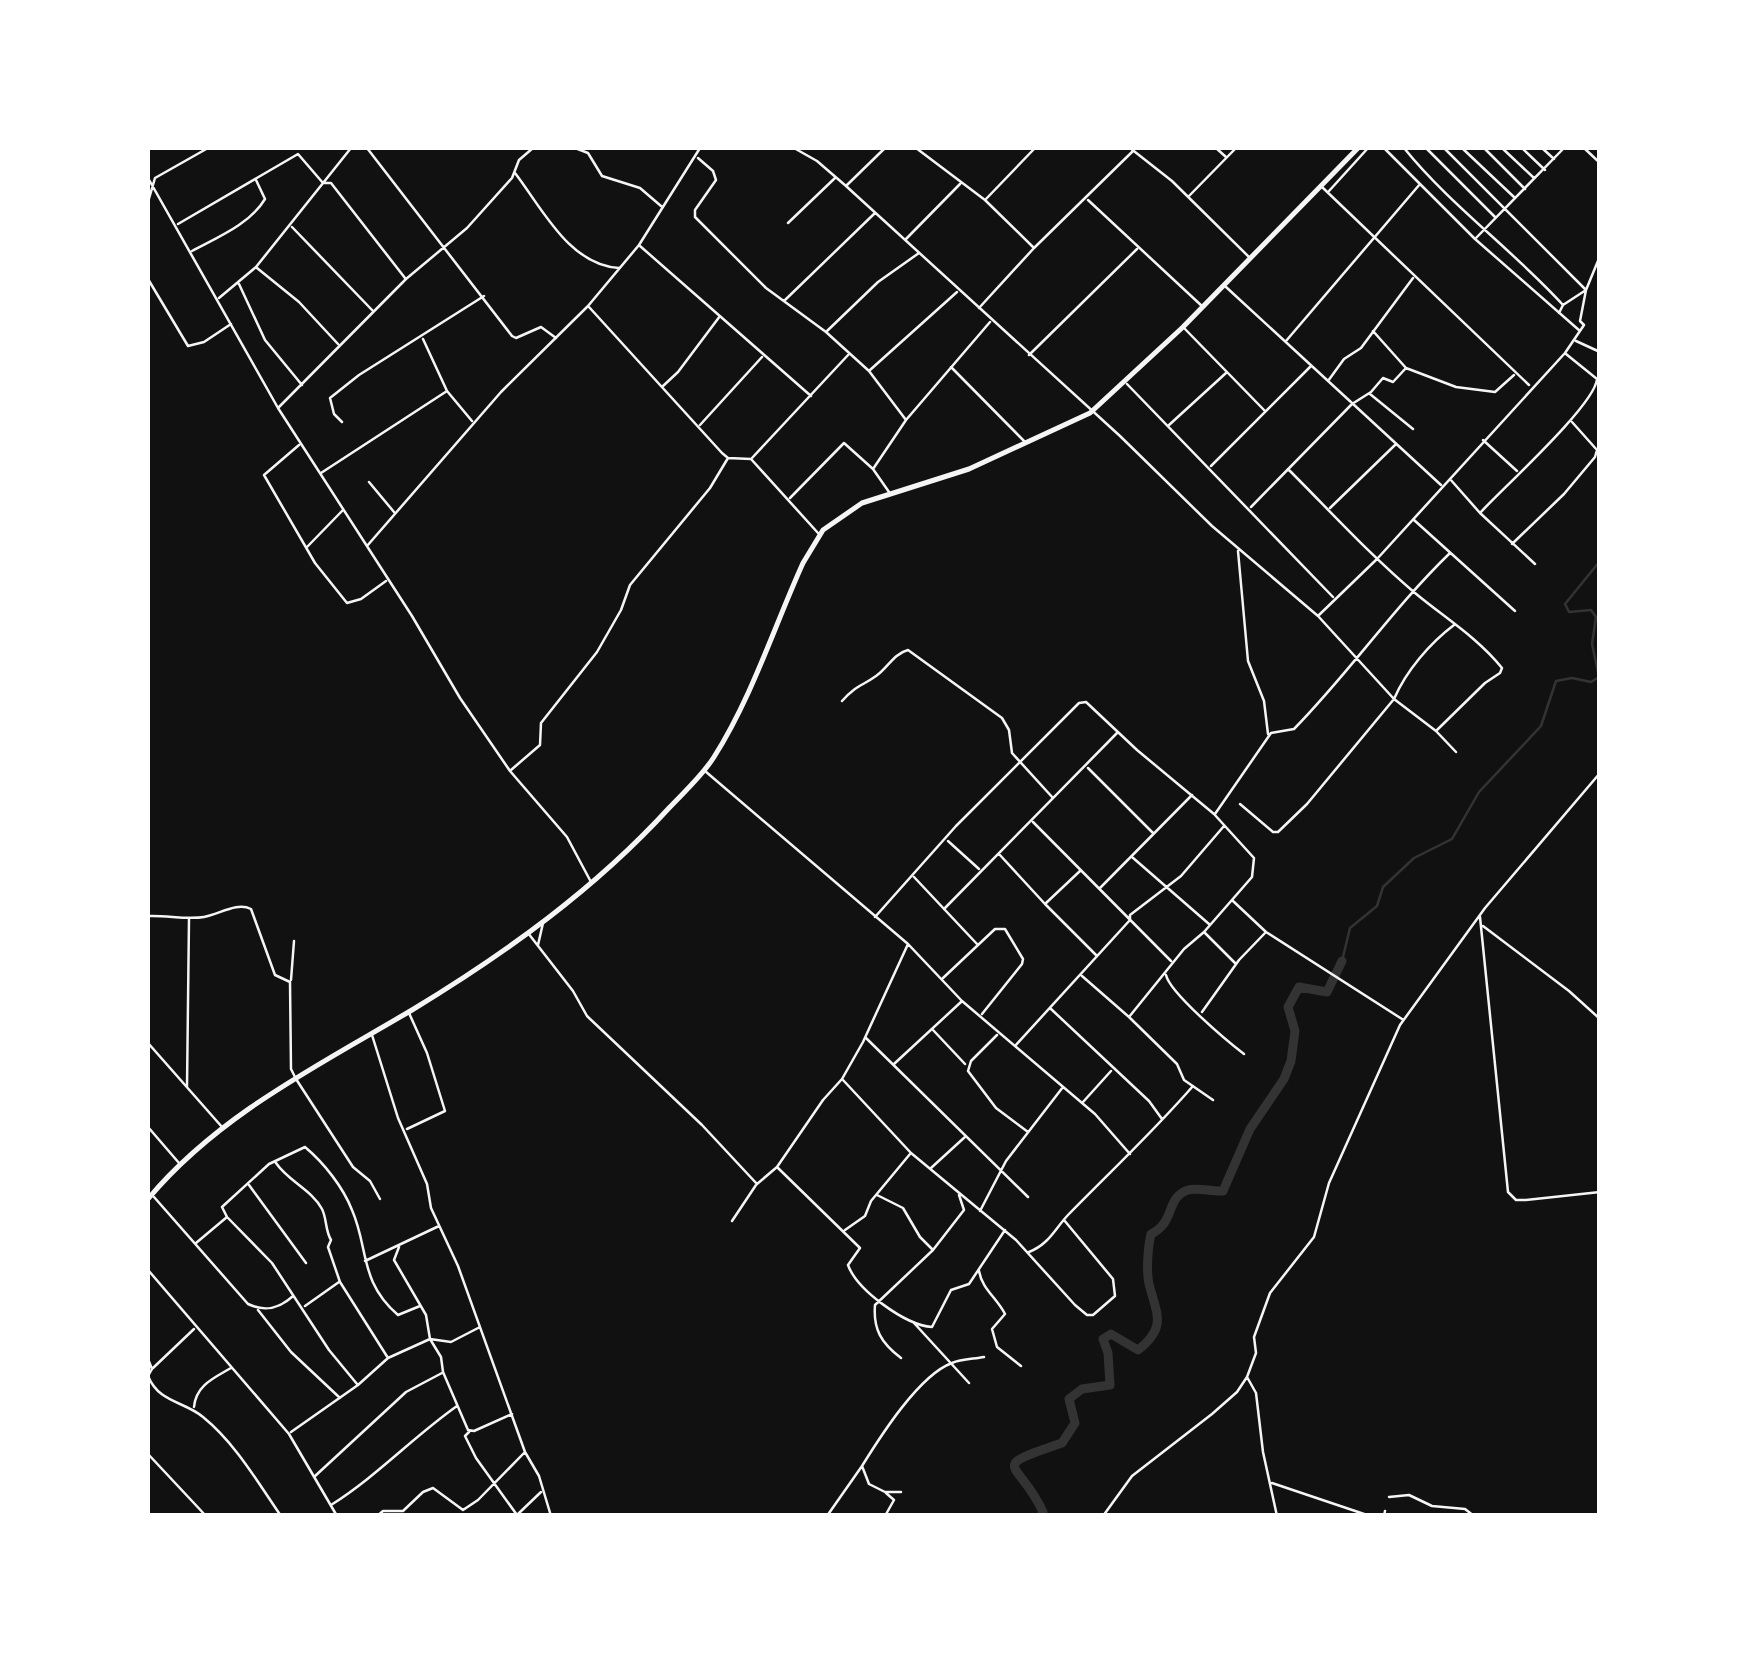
<svg xmlns="http://www.w3.org/2000/svg" width="1747" height="1663" font-family="Inter,sans-serif">
<rect width="100%" height="100%" fill="#111"/>
<g fill="none" stroke-linecap="round" stroke-linejoin="round">
<path stroke="#333" stroke-width="2.5" d="M1342,961L1350,928L1377,906L1383,887L1414,858L1452,839L1479,792L1541,726L1556,681L1572,678L1591,682L1599,677L1592,644L1596,617L1591,610L1569,612L1565,604L1600,561"/>
<path stroke="#333" stroke-width="9" d="M1041,1516L1043,1512C1019,1459 985,1469 1062,1443L1075,1423L1069,1399L1082,1389L1110,1385L1108,1353L1103,1339L1111,1334L1138,1350C1167,1327 1157,1315 1149,1284C1146,1270 1148,1247 1151,1234C1176,1222 1165,1198 1188,1190C1198,1187 1212,1192 1223,1191L1250,1129L1284,1079L1291,1061L1295,1031L1288,1007L1299,987L1327,992L1342,961"/>
<path stroke="#f5f5f5" stroke-width="2.5" d="M367,148L512,336L516,338L541,327L556,338
M575,148L588,153L602,176L640,188L661,206
M794,148L817,161L846,186L1120,436L1212,526L1318,616L1394,699L1436,731L1456,752
M916,148L985,200L1033,247
M1130,148L1172,181L1250,258
M1216,148L1226,157
M1384,148L1475,239L1580,331
M1404,148C1450,205 1514,251 1563,305
M1426,148L1495,217
M1462,148L1515,198
M1484,148L1525,189
M1502,148L1534,178
M1522,148L1545,170
M1542,148L1554,159
M1584,148L1600,163
M698,158L713,171L716,180L695,210V217L766,288L826,332L869,371L906,420
M515,173C542,208 569,265 619,268
M148,178L278,408L412,616L460,698L510,771L567,837L591,882
M847,185L885,148
M1322,187L1529,385
M1329,191L1368,148
M1189,196L1236,148
M986,199L1035,148
M1088,200L1203,307
M148,202L155,178L208,148
M788,223L835,178
M178,224L298,154L323,183H331L405,278
M292,227L373,311
M1476,238L1564,148
M906,239L960,184
M640,246L811,396
M192,251C218,237 250,224 265,199L256,180
M257,268L299,302L338,344
M148,279L188,346L204,342L231,324
M239,284L265,340L302,385
M1226,287L1441,485
M219,298L256,267L351,148
M784,301L875,213
M589,307L722,453L728,458L751,459L818,533
M979,308L1034,248L1133,151
M1559,313L1563,305L1586,290L1600,256
M1184,328L1265,411
M827,331L878,282L919,253
M1373,331L1406,368L1456,387L1495,392L1514,375
M423,339L447,391L472,421
M1286,341L1420,184
M1576,341L1600,352
M1029,355L1137,249
M951,367L1026,443
M870,370L957,292
M1328,381L1344,359L1361,348L1413,278
M1127,384L1333,597
M663,386L678,372L720,316
M1370,394L1413,429
M279,407L406,279L467,228L512,178L519,160L533,148
M342,422L334,414L330,398L359,375L484,296
M700,425L762,357
M1169,425L1226,373
M1483,440L1517,471
M299,445L264,475L315,563L347,603L361,599L386,581
M752,458L849,354
M1211,466L1311,366
M873,469L906,420L990,322
M1288,469C1330,511 1370,555 1415,593C1445,618 1477,637 1502,668L1500,673L1485,683L1437,730
M321,473L447,391
M1450,479L1480,513L1535,564
M369,482L394,512
M790,498L844,443L873,469L889,492
M1251,507L1352,404L1371,392L1383,378L1393,382L1406,368
M1330,508L1395,445
M1480,513C1503,488 1595,405 1597,379L1566,354
M1414,520L1515,611
M1512,544L1564,494L1595,457L1597,450L1572,422
M367,546L501,392L588,306L639,245L700,148
M307,547L343,510
M1238,551L1248,661L1264,701L1268,734
M1319,615L1377,559L1565,353L1584,325L1580,321L1586,290L1444,148
M842,701C855,686 862,686 876,676C888,668 893,654 908,650L1002,718L1009,730L1012,753L1053,798
M1088,768L1153,833
M511,770L540,745L541,723L597,652L621,610L630,585L710,488L728,458
M705,771L908,944L962,1001L1095,1114L1130,1154
M1240,804L1273,832H1278L1307,804L1394,699C1406,671 1430,643 1454,625
M1215,814L1271,733L1294,729C1349,673 1394,607 1450,553
M1033,822L1171,961
M948,841L979,869
M999,854L1045,904L1080,871
M1132,857L1209,924
M914,877L977,944
M1100,888L1192,795
M1233,901L1266,932L1402,1019
M1045,904L1096,955
M944,909L1118,732
M148,916C167,915 186,920 204,917C220,914 237,902 251,909L275,975L290,982L291,1069L296,1079L353,1167L370,1181L380,1199
M875,917L956,826L1079,703L1086,702L1137,750L1214,814L1254,858L1252,877L1204,932L1184,949L1129,1017
M1480,917L1508,1192L1516,1200H1526L1600,1192
M1483,926L1569,991L1600,1019
M528,933L573,991L587,1016L702,1125L757,1184L777,1167L823,1100L842,1079L863,1042L908,944
M1205,933L1235,963
M538,945L543,923
M1166,975C1170,993 1227,1041 1244,1054
M1082,976L1129,1017L1177,1064L1184,1080L1213,1100
M943,978L995,929H1005L1023,959L1022,964L982,1014
M291,980L294,941
M1051,1009L1149,1101L1162,1119
M1202,1012L1239,960L1265,933
M933,1030L965,1064
M372,1035L398,1118L427,1184L431,1208L458,1266L525,1452L539,1476L551,1516
M997,1035L971,1061L968,1071L996,1108L1028,1132
M866,1038L1028,1197
M148,1043L222,1127
M1015,1046L1130,920V915L1181,876L1224,826
M894,1064L961,1002
M843,1080L911,1153L1016,1240L1075,1305L1087,1315H1093L1115,1296L1113,1279L1064,1220
M187,1087L189,919
M1083,1102L1111,1071
M148,1127L179,1163
M407,1129L445,1111L427,1053L409,1013
M276,1163C288,1181 312,1190 322,1209C327,1219 325,1230 331,1240L328,1247L340,1282L388,1358
M778,1168L860,1248L848,1265C857,1290 905,1325 932,1327L951,1290L969,1284L1005,1230
M931,1168L966,1136
M249,1185L306,1263
M877,1195L903,1208L920,1237L933,1250
M154,1197L248,1304C265,1312 279,1309 293,1296
M980,1211L1006,1161L1063,1087
M228,1218L272,1263L329,1350L357,1384
M732,1221L756,1185
M845,1230L865,1216L871,1201L910,1154
M196,1243L227,1217L222,1207L269,1164L305,1147C324,1163 343,1187 352,1210C369,1249 359,1281 398,1315L420,1306
M399,1247L394,1260L426,1315L430,1339L441,1357L443,1372L468,1430L474,1431L512,1414
M1029,1252C1049,1244 1054,1230 1068,1215C1110,1172 1153,1132 1193,1086
M365,1261L439,1226
M148,1270L289,1434L337,1516
M979,1271C982,1289 997,1298 1005,1314L992,1329L997,1347L1021,1366
M305,1306L339,1282
M258,1310L291,1352L340,1398
M914,1323L969,1383
M901,1358C881,1343 873,1329 875,1305L933,1250L964,1210L959,1195
M148,1359L152,1369L148,1376C159,1403 184,1401 203,1417C235,1443 257,1481 281,1516
M153,1368L194,1329
M1247,1377L1256,1393L1263,1452L1277,1516
M194,1407C196,1385 214,1378 231,1368
M291,1432L358,1385L388,1358L430,1339L451,1342L480,1327
M469,1432L465,1436L476,1458L517,1515
M148,1454L206,1516
M862,1466C880,1437 919,1375 952,1363C961,1359 974,1359 984,1357
M314,1477L406,1392L442,1373
M1272,1483L1370,1516
M1389,1497L1409,1495L1432,1506L1465,1509L1474,1516
M331,1505C377,1476 413,1437 457,1406
M518,1514L541,1492
M377,1516L383,1511H403L423,1492L433,1488L463,1510L478,1500L524,1453
M827,1516L862,1466L869,1484L885,1492H901
M885,1516L894,1500L886,1493
M1103,1516L1132,1476L1212,1414L1237,1392L1247,1377L1256,1353L1254,1337L1270,1293L1314,1237L1329,1183L1400,1025L1485,908L1600,773
M1384,1516L1385,1511"/>
<path stroke="#f5f5f5" stroke-width="5" d="M148,1199C218,1115 319,1065 412,1010C506,953 595,889 669,808C684,792 702,776 714,757C752,697 774,627 803,563L823,530L862,503L969,469L1090,413L1183,327L1358,148"/>
</g>
<rect width="1747" height="1663" fill="none" stroke="#ffffff" stroke-width="300"/>
</svg>
